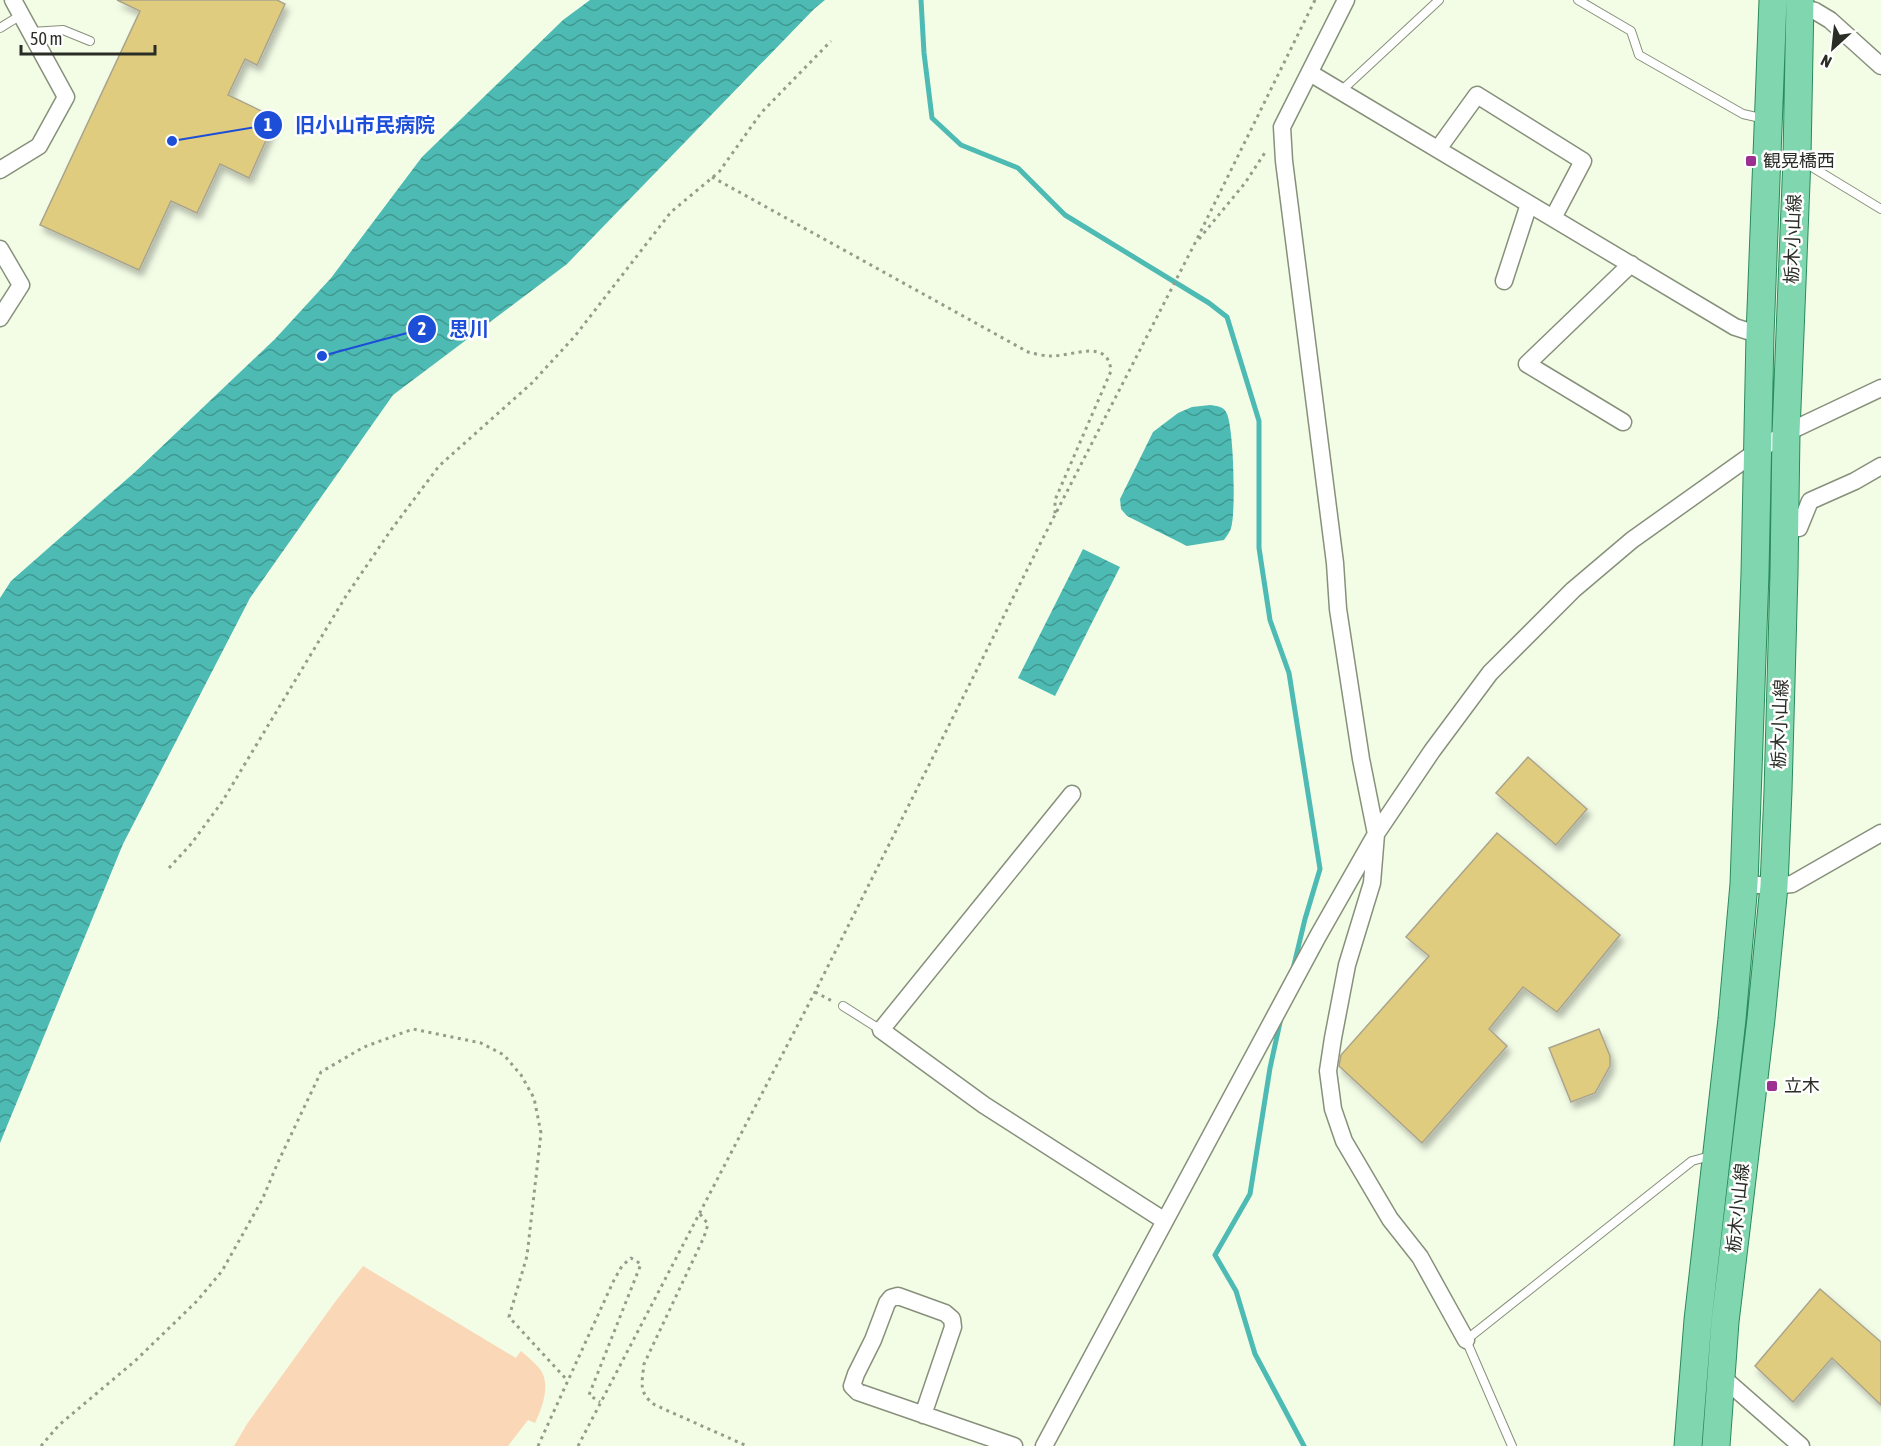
<svg xmlns="http://www.w3.org/2000/svg" width="1881" height="1446" font-family="'Asap Condensed','Noto Sans JP',sans-serif">
<defs>
<pattern id="water-waves" width="16" height="10" patternUnits="userSpaceOnUse" patternTransform="scale(1.5)"><rect width="16" height="10" fill="#4dbbb3"/><path d="M0 5q4-4 8 0t8 0" fill="none" stroke="#409891"/></pattern>
<filter id="shadow"><feDropShadow dx="3.5" dy="6" stdDeviation="3" flood-color="#0004"/></filter>
</defs>
<rect width="100%" height="100%" fill="#f3fde6"/>
<path fill="#fad7b6" d="M363,1266L516,1358L521,1351C527,1356 534,1362 539,1368C552,1383 542,1408 535,1423L528,1420L508,1446H234L247,1424L335,1302Z"/>
<path fill="url(#water-waves)" d="M590,0H825L814,9L567,264L393,395L250,598L123,844L0,1143V598L11,581L135,472L275,339L331,278L422,157L563,20Z
M1210,405C1216,406 1223,406 1226,412C1234,423 1236,515 1231,528C1230,532 1226,537 1224,540L1187,546L1127,516L1121,509L1120,499L1153,432L1178,413L1192,407Z
M1083,549L1120,567L1055,696L1018,678Z"/>
<g fill="none" stroke-linecap="round" stroke-linejoin="round">
<path stroke="#4dbbb3" stroke-width="5" d="M921,0L924,53L932,118L961,145L1018,168L1065,215L1209,303L1227,317L1259,421V548L1270,620L1289,673L1320,869L1305,919L1293,969
M1281,1018L1270,1068L1250,1194L1215,1255L1236,1291L1255,1354L1304,1446"/>
</g>
<path fill="#e0cc7e" stroke="#aaa48e" stroke-width="1.5" filter="url(#shadow)" d="M117,0H277L285,4L257,65L245,59L228,95L276,118L249,178L220,164L197,213L171,201L139,270L40,225L140,11Z
M1528,757L1587,809L1556,845L1496,793Z
M1497,833L1620,935L1557,1012L1523,987L1489,1029L1507,1046L1422,1143L1339,1066L1341,1055L1429,956L1406,937Z
M1599,1029L1610,1056V1066L1595,1093L1571,1102L1549,1048Z
M1820,1289L1881,1342V1405L1832,1358L1793,1402L1755,1366Z"/>
<g fill="none" stroke-linecap="round" stroke-linejoin="round">
<g stroke="#87907b" stroke-width="10">
<path id="lane" d="M1578,0L1631,31L1639,55L1743,114L1765,119
M0,28L21,15
M31,32L63,30L90,41
M1341,91L1439,0
M1802,161L1881,209
M843,1006L881,1030
M1512,1446L1466,1340L1692,1161L1714,1155"/>
</g>
<g stroke="#87907b" stroke-width="19">
<path id="street" d="M1346,0L1282,127L1284,161L1335,563L1338,609L1361,759L1376,834L1372,883L1347,965L1333,1038L1328,1071L1333,1109L1344,1141L1390,1219L1420,1257L1466,1340
M1800,7L1815,11L1830,20L1881,66
M1310,73L1735,327L1760,335
M1438,149L1477,95L1583,161L1553,218
M0,170L39,146L66,97L13,0
M0,249L21,285L0,318
M1504,281L1529,204
M1623,422L1527,364L1631,264
M1785,529L1799,528L1810,501L1855,481L1881,466
M1072,794L881,1030L984,1105L1165,1221
M1744,884L1774,886L1792,884L1881,833
M1721,1376L1801,1446
M923,1415L953,1327L952,1319L945,1313L898,1296L891,1298L887,1303L873,1340L856,1374L852,1386L858,1392L1014,1446
M1044,1446L1318,936L1376,834L1432,751L1490,673L1573,590L1632,540L1757,451L1786,433L1881,388"/>
</g>
<g stroke="#2b8a5c" stroke-width="29">
<path id="primary" d="M1688,1446L1698,1320L1732,1019L1744,884L1755,573L1760,335L1773,0
M1716,1446L1725,1322L1761,1019L1774,886L1778,791L1784,573L1786,433L1797,158L1800,0"/>
</g>
<path stroke="#959c8c" stroke-width="3" stroke-dasharray="3 4.5" stroke-linecap="butt" d="M712,177L1028,352C1035,354 1044,356 1051,356C1074,356 1108,338 1111,371L1055,500V515
M1199,239L1245,183L1266,151
M169,868L191,844L222,802L346,596L391,530L439,466L532,383L575,336L671,212L719,172L761,113L831,41
M815,992L832,1001
M700,1214L708,1224L704,1237L644,1364C642,1383 638,1393 655,1405L747,1446
M41,1446L59,1425L135,1361L197,1301L222,1271L262,1200L279,1160L321,1072L364,1047L413,1029L481,1043L504,1055L521,1075L534,1098L541,1133L527,1256L509,1317L567,1380
M538,1446L614,1280L622,1266L631,1258L641,1264L589,1395L600,1402
M578,1446L815,992L1041,542L1194,245L1315,0"/>
<use href="#lane" stroke="#fff" stroke-width="8"/>
<use href="#street" stroke="#fff" stroke-width="16"/>
<use href="#primary" stroke="#80d7af" stroke-width="27"/>
</g>
<g fill="#9b3091" stroke="#fff" stroke-width="2">
<rect x="1745" y="155" width="12" height="12" rx="3"/>
<rect x="1766" y="1080" width="12" height="12" rx="3"/>
</g>
<g text-anchor="middle" stroke-width="5" stroke-linejoin="round" paint-order="stroke">
<g font-size="18" fill="#2a2d25" stroke="#fff" text-anchor="start">
<text x="1763" y="167">観晃橋西</text>
<text x="1784" y="1092">立木</text>
</g>
<g font-size="18" fill="#2a2d25" stroke="#fff">
<text transform="translate(1793 239) rotate(-88)" y="6">栃木小山線</text>
<text transform="translate(1780 724) rotate(-88)" y="6">栃木小山線</text>
<text transform="translate(1738 1208) rotate(-84)" y="6">栃木小山線</text>
</g>
</g>
<path fill="none" stroke="#1d4ed8" stroke-width="2" d="M172 141L268 125M322 356L422 329"/>
<g fill="#1d4ed8" stroke="#fff" stroke-width="2">
<circle cx="172" cy="141" r="6"/>
<circle cx="322" cy="356" r="6"/>
<circle cx="268" cy="125" r="15"/>
<circle cx="422" cy="329" r="15"/>
</g>
<g font-size="18" text-anchor="middle" font-weight="bold" fill="#fff">
<text x="268" y="131">1</text>
<text x="422" y="335">2</text>
</g>
<g font-size="20" text-anchor="middle" font-weight="bold" fill="#1d4ed8" stroke="#fff" stroke-width="5" stroke-linejoin="round" paint-order="stroke">
<text x="365" y="132">旧小山市民病院</text>
<text x="469" y="336">思川</text>
</g>
<g transform="translate(1833 48) rotate(207)" stroke="#ffffff" stroke-width="4.5" paint-order="stroke">
<path d="M0-4.5L10 22L0 15L-10 22Z" fill="#2a2d25"/>
<text y="-9" font-size="16" font-weight="bold" text-anchor="middle" fill="#2a2d25">N</text>
</g>
<path d="M21 45v9h134v-9" fill="none" stroke="#2a2d25" stroke-width="3"/>
<text x="30" y="45" font-size="18" fill="#2a2d25" stroke="#ffffff" stroke-width="4.5" paint-order="stroke">50 m</text>
</svg>
